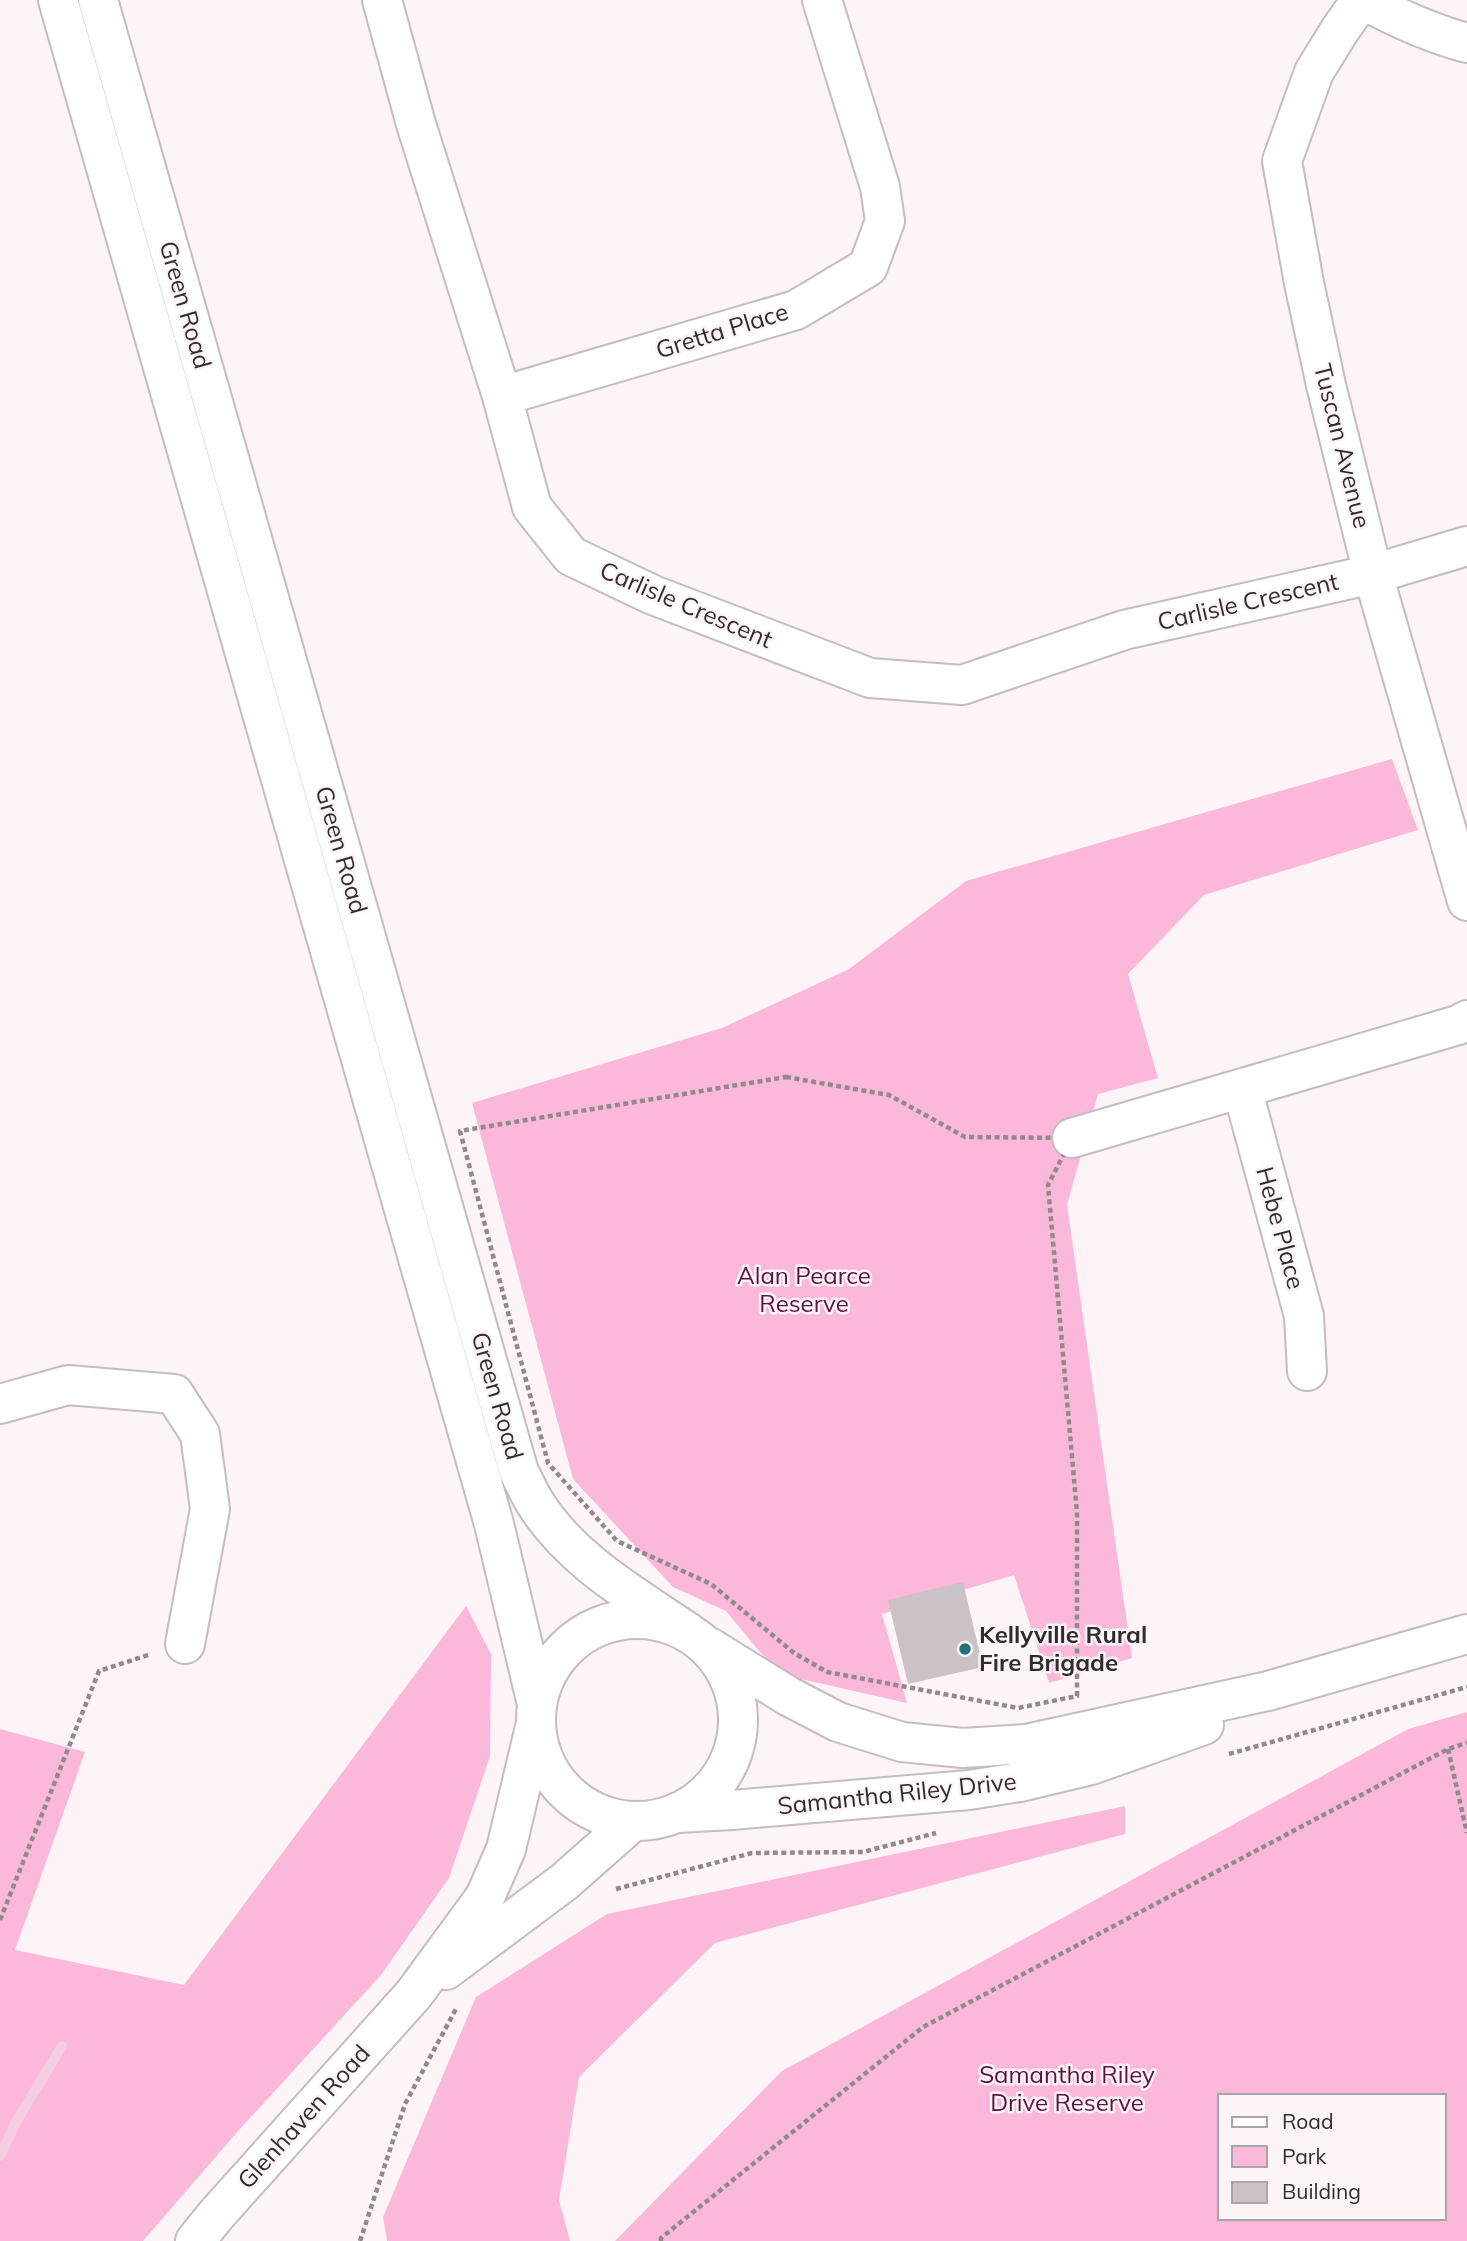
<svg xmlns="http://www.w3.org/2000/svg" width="1467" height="2241" font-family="Mulish,sans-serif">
<rect width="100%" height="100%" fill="#fdf4f8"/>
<path fill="#fcb8d9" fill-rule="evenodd" d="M1392,759L1418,830L1204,895L1128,974L1158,1078L1098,1094L1067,1205L1132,1658L1049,1683L1014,1575L882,1614L907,1703L783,1675L759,1651L726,1611L673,1587L573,1479L472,1103L722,1028L849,969L966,881Z
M466,1606L491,1654L490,1756L449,1878L381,1975L239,2130L143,2241H0V1729L85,1752L15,1950L184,1985Z
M1467,1712V2241H615L782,2071L1408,1729ZM1220,2096H1444V2218H1220Z
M1125,1806V1834L715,1943L579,2077L559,2200L570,2241H387L383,2217L476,1997L607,1914Z"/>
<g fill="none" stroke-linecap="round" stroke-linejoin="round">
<path stroke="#f4cee0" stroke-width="10" d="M0,2156L16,2122L62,2046"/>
</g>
<path fill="#cac2c6" d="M963,1582L983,1667L908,1684L888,1600Z"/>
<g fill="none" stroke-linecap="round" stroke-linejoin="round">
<g stroke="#c4bcc0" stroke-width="42">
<path id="minor" d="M382,0L416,124L502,396L532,507L571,556L653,595L870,678L962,685L1124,630L1373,574L1467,546
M1361,0L1340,30L1314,72L1282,161L1304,283L1326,385L1373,574L1467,901
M502,396L796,310L868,267L885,221L880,187L822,0
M1242,1088L1304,1316L1307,1371
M1072,1138L1458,1025L1467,1020
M0,1404L68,1385L174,1394L200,1434L210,1509L185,1644"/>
</g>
<g stroke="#c4bcc0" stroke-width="42">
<path id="tertiary" d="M1364,0C1397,18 1430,33 1467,43"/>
</g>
<g stroke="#c4bcc0" stroke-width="42">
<path id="secondary" d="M58,0L494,1524L536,1700
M98,0L519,1472C524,1481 528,1491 534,1501C570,1560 633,1595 689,1633
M536 1720a101 101 0 1 1 202 0a101 101 0 1 1-202 0Z
M709,1647L788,1696L838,1722L902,1742L963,1748L1026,1744L1268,1691L1467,1634
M677,1813L732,1810L969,1790L1020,1782L1091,1765L1204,1725
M446,1970L564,1882L633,1821
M195,2241L216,2215L414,1994L485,1897L506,1849L535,1727"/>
</g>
<path stroke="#908a8d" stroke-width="4.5" stroke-dasharray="5 3.5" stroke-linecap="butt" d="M786,1077L889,1095L965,1137L1072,1138L1048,1185L1077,1513V1696L1018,1708L827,1672L794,1653L711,1584L617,1541L548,1463L460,1131Z
M1448,1749L1467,1833
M1229,1754L1467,1687
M616,1889L752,1853L863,1852L936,1833
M0,1920L99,1671L151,1654
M360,2241L405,2104L457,2007
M661,2241V2238L923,2027L1448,1749L1467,1743"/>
<use href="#minor" stroke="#fff" stroke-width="38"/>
<use href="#tertiary" stroke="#fff" stroke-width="38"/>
<use href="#secondary" stroke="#fff" stroke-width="38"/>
</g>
<circle fill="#256f77" stroke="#fdf4f8" stroke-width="2.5" cx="965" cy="1649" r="7"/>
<g text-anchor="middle" stroke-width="5" stroke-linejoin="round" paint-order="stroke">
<g font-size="24" fill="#2f2c2d" stroke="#fdf4f8">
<text transform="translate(185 305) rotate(74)" y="8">Green Road</text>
<text transform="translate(722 331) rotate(-17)" y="8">Gretta Place</text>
<text transform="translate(1342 446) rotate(76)" y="8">Tuscan Avenue</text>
<text transform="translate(1248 602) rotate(-13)" y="8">Carlisle Crescent</text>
<text transform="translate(686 605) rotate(23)" y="8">Carlisle Crescent</text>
<text transform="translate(341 850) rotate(74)" y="8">Green Road</text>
<text transform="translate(1280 1228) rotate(75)" y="8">Hebe Place</text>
<text transform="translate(497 1396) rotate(74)" y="8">Green Road</text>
<text transform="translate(897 1794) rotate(-6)" y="8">Samantha Riley Drive</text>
<text transform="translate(304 2117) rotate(-48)" y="8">Glenhaven Road</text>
</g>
<g font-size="24" fill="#5f1041" stroke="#fdf4f8">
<text x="804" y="1284">Alan Pearce<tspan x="804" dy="28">Reserve</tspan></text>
<text x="1067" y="2083">Samantha Riley<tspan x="1067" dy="28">Drive Reserve</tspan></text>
</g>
<g font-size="24" font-weight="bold" fill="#2f2c2d" stroke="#fdf4f8" text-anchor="start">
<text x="979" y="1643">Kellyville Rural<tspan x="979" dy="28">Fire Brigade</tspan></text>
</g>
</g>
<rect x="1218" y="2094" width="228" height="126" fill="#fdf4f8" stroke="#aba4a7" stroke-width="2"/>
<rect x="1232" y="2117" width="35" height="10" fill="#ffffff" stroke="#aba4a7" stroke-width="2"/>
<text x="1282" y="2129" font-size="21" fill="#2f2c2d">Road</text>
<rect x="1232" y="2146" width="35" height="21" fill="#fcb8d9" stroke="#aba4a7" stroke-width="2"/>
<text x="1282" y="2164" font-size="21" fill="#2f2c2d">Park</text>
<rect x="1232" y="2182" width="35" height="21" fill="#cac2c6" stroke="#aba4a7" stroke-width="2"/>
<text x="1282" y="2199" font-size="21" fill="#2f2c2d">Building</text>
</svg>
